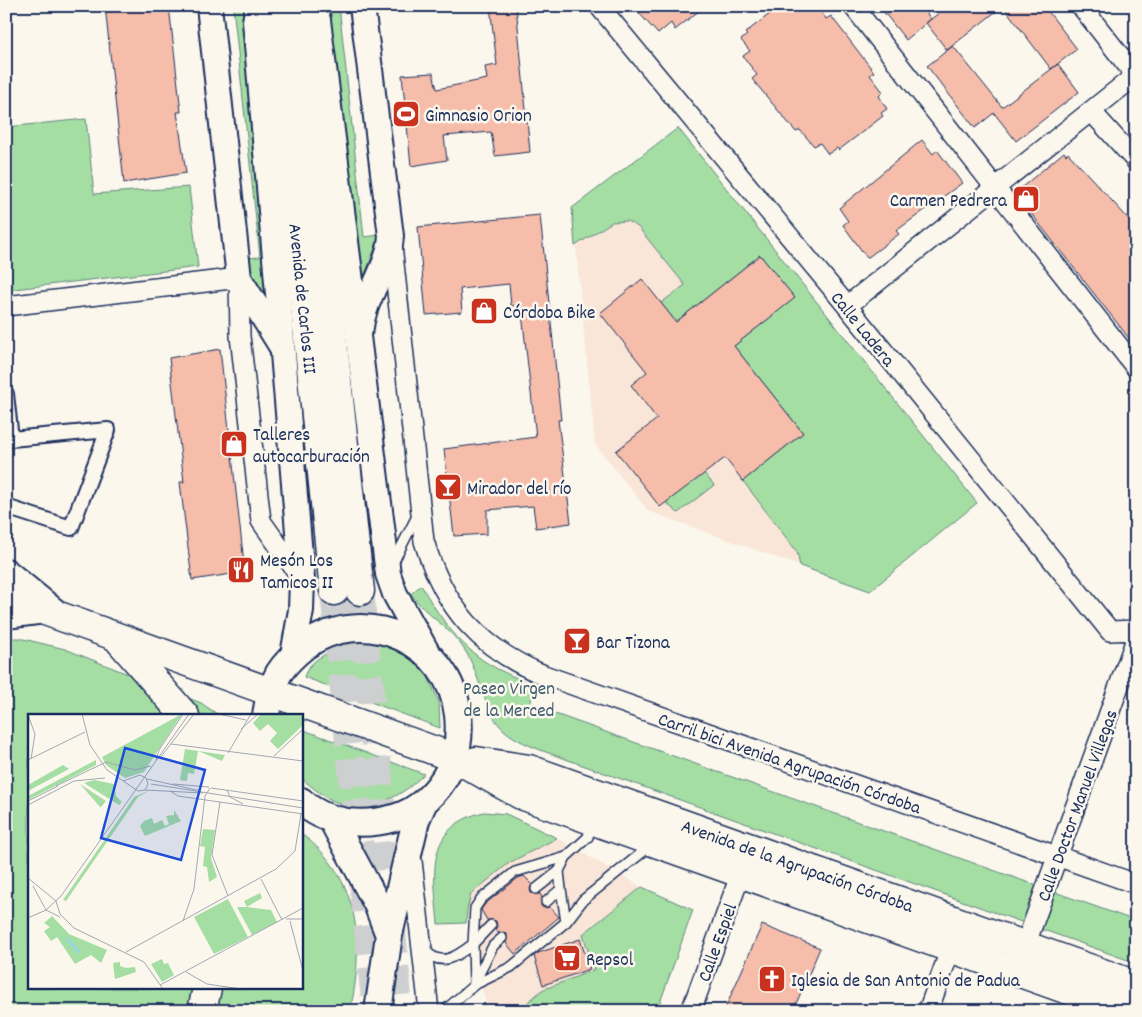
<svg xmlns="http://www.w3.org/2000/svg" width="1142" height="1017" font-family="Dekko,sans-serif">
<rect width="100%" height="100%" fill="#fbf7ec"/>
<filter id="ink" filterUnits="userSpaceOnUse"><feTurbulence type="fractalNoise" baseFrequency=".02" numOctaves="2"/><feDisplacementMap in="SourceGraphic" scale="10" xChannelSelector="R" yChannelSelector="G"/><feConvolveMatrix kernelMatrix="1 2 1 2 8 2 1 2 1" color-interpolation-filters="sRGB"/></filter>
<g filter="url(#ink)">
<path fill="#f9e6d8" d="M678,128L879,382L870,591L648,511L595,444L572,208Z
M557,838L642,887L583,934L594,970L542,990L518,1011L511,1004L503,1011H493L486,1003L468,937L467,910L471,894L509,863Z"/>
<path fill="#a5dea3" stroke="#608680" d="M233,6H244L245,34L275,312L257,290L244,258L260,257Z
M326,6H339L364,237L380,235L360,287Z
M86,119L94,194L189,187L198,267L6,290V127Z
M678,128L977,503L870,591L800,566L797,552L743,481L803,433L734,346L794,298L760,255L676,322L661,303L685,285L638,227L627,221L612,222L575,246L572,208Z
M703,472L714,485L678,513L665,502Z
M421,585C435,610 453,637 476,655C493,669 515,677 535,686L530,705L1136,921V963L543,751C530,746 516,740 505,731C482,711 481,674 464,649C450,627 425,615 411,594Z
M6,638H19L65,649L201,703L220,716H29V988H301V834C360,876 365,945 350,1011H6Z
M352,644H380L399,651L425,670L439,702L440,728L304,677C310,657 334,650 352,644Z
M301,729L424,774C403,795 382,807 352,804C347,804 341,804 336,802C323,797 312,787 301,778Z
M484,812L506,814L557,838L509,863L471,894L467,910L466,923L438,924C434,876 423,827 484,812Z
M642,887L693,910L657,1011H518L542,990L594,970L583,934Z"/>
<path fill="#f5bdaa" stroke="#1b2f5e" d="M105,6H169L181,112H177L186,173L124,183Z
M490,6H516L530,152L495,156L491,132L444,136L447,160L411,166L402,75L433,73L437,89L487,79L485,67L497,65Z
M648,6H705L675,30L671,23L658,34L639,13Z
M780,6H817L826,19L831,16L874,72L870,75L883,92L879,96L887,109L881,113L883,116L839,150L837,148L828,154L820,143L814,146L800,130L796,132L752,79L757,75L743,56L750,51L741,40L747,35L745,33Z
M879,6H921L931,19L906,40Z
M948,6H1044L1077,49L1051,69L1003,6L947,50L926,23Z
M953,46L1002,107L1058,64L1079,92L1016,141L994,113L975,128L927,66Z
M922,140L933,154L937,150L962,183L896,231L899,234L867,258L843,225L848,221L839,208Z
M1064,152L1066,155L1068,153L1136,227V347L1015,193Z
M540,215L561,420H558L571,523L536,528L533,506L487,510V534L454,536L444,449L536,437L521,305L511,306L509,284L460,289L462,312L426,315L418,227Z
M760,255L795,298L734,346L803,433L743,481L725,458L660,507L616,451L657,419L631,385L647,372L600,313L642,279L676,322Z
M220,349L245,572L192,580L180,482H184L169,358Z
M524,876L532,884L530,889L531,893L540,894L542,897L541,906L544,908L550,907L559,917L515,954L506,943L507,934L503,932L498,933L495,930L497,926L496,921L487,920L481,910L485,904L518,878Z
M762,925L820,948L793,1011H724Z
M580,939L590,969L543,985L534,956L538,953Z"/>
<g fill="none" stroke-linecap="round" stroke-linejoin="round">
<path stroke="#cecfd0" stroke-width="28" stroke-dasharray="28 14" stroke-linecap="butt" d="M334,591L375,1000
M360,591L381,802L399,1011"/>
<g stroke="#1b2f5e" stroke-width="12">
<path id="service" d="M392,565L418,514
M536,889L559,871L566,857
M561,889L566,922
M546,902L561,889L559,871
M424,949C441,969 457,956 473,944L475,908L481,899L515,872L566,857L588,837L590,828L588,824
M475,982L493,946L502,938
M474,985L473,944L491,925
M444,1011L474,985L511,967L566,922L583,900L649,847"/>
</g>
<g stroke="#1b2f5e" stroke-width="18">
<path id="pedestrian" d="M6,394L11,439L108,430L71,528L6,507"/>
</g>
<g stroke="#1b2f5e" stroke-width="22">
<path id="minor" d="M599,6L847,306L1110,631L1136,630
M853,6L1136,368
M1081,6L1135,75
M1091,111L1136,161
M392,245L424,541C444,608 480,649 544,675L1136,884
M6,306L239,278L240,336L261,521L302,579
M847,306L1136,75
M412,861L429,1011
M1021,957L1136,639
M691,1011L741,873
M928,1011L955,937"/>
</g>
<g stroke="#1b2f5e" stroke-width="28">
<path id="tertiary" d="M209,6L239,278L281,346
M258,6L255,21L302,579L301,610L293,655
M315,6L318,20L388,574L395,594L427,652
M361,327C365,295 389,268 391,236L362,6
M6,571L56,612
M6,616L45,611"/>
</g>
<g stroke="#1b2f5e" stroke-width="30">
<path id="secondary" d="M266,716C268,700 271,687 279,673C286,662 295,654 305,646C365,603 450,642 458,715C460,734 458,753 449,770C438,792 418,811 394,818C363,827 325,824 301,801
M331,818L377,904L389,935
M378,1011L389,935L416,820L424,802"/>
</g>
<g stroke="#1b2f5e" stroke-width="31">
<g id="primary">
<path id="s1" d="M274,6L334,591"/>
<path d="M296,6L360,591"/>
<path d="M6,597L455,758L521,795L1127,1011"/>
<path d="M119,640L185,716"/>
<path id="s2" d="M476,761L529,769L1136,985"/>
<path d="M202,1011L207,988"/>
</g>
</g>
<use href="#service" stroke="#fbf7ec" stroke-width="9"/>
<use href="#pedestrian" stroke="#fbf7ec" stroke-width="14"/>
<use href="#minor" stroke="#fbf7ec" stroke-width="19"/>
<use href="#tertiary" stroke="#fbf7ec" stroke-width="24"/>
<use href="#secondary" stroke="#fbf7ec" stroke-width="26"/>
<use href="#primary" stroke="#fbf7ec" stroke-width="28"/>
</g>
</g>
<defs>
<g id="stadium-square" transform="scale(1.4375)"><rect x="-9" y="-9" width="18" height="18" rx="4" fill="#c8321e" stroke="#fbf7ec"/><path d="M0-5a6.5 5 0 1 0 0 10a6.5 5 0 1 0 0-10ZM-3.5-1.8h7v3.6h-7Z" fill="#fff"/></g>
<g id="shop-square" transform="scale(1.4375)"><rect x="-9" y="-9" width="18" height="18" rx="4" fill="#c8321e" stroke="#fbf7ec"/><path d="M-5-2.5h2.3a2.7 3.5 0 0 1 5.4 0H5L5.5 6h-11ZM-1.5-2.5h3a1.5 2.3 0 0 0-3 0Z" fill="#fff"/></g>
<g id="bar-square" transform="scale(1.4375)"><rect x="-9" y="-9" width="18" height="18" rx="4" fill="#c8321e" stroke="#fbf7ec"/><path d="M-6-5H6L.8 .8V4.5H3.5V6h-7V4.5H-.8V.8Z" fill="#fff"/></g>
<g id="restaurant-square" transform="scale(1.4375)"><rect x="-9" y="-9" width="18" height="18" rx="4" fill="#c8321e" stroke="#fbf7ec"/><path d="M-5-6h1v4h1v-4h1v4h1v-4h1v5L-1.5 .5V6h-2V.5L-5-1ZM5-6V6H3V1.5H1.5Q1.5-4 5-6Z" fill="#fff"/></g>
<g id="supermarket-square" transform="scale(1.4375)"><rect x="-9" y="-9" width="18" height="18" rx="4" fill="#c8321e" stroke="#fbf7ec"/><path d="M-6-5.5h2.5l.6 2H6L4.5 2H-2.5L-4.4-4H-6ZM-1.5 3.2a1.3 1.3 0 1 0 .1 0ZM3 3.2a1.3 1.3 0 1 0 .1 0Z" fill="#fff"/></g>
<g id="church-square" transform="scale(1.4375)"><rect x="-9" y="-9" width="18" height="18" rx="4" fill="#c8321e" stroke="#fbf7ec"/><path d="M-1.2-6h2.4v3.5h3.3v2.4h-3.3V6h-2.4V-.1h-3.3v-2.4h3.3Z" fill="#fff"/></g>
</defs>
<g fill-rule="evenodd">
<use href="#stadium-square" x="406" y="114"/>
<use href="#shop-square" x="1026" y="199"/>
<use href="#shop-square" x="484" y="311"/>
<use href="#shop-square" x="234" y="444"/>
<use href="#bar-square" x="448" y="487"/>
<use href="#restaurant-square" x="241" y="570"/>
<use href="#bar-square" x="577" y="641"/>
<use href="#supermarket-square" x="567" y="958"/>
<use href="#church-square" x="772" y="979"/>
</g>
<g text-anchor="middle" stroke-width="5" stroke-linejoin="round" paint-order="stroke">
<g font-size="19" fill="#1b2f5e" stroke="#fbf7ec" text-anchor="start">
<text x="425" y="121">Gimnasio Orion</text>
<text x="1007" y="206" text-anchor="end">Carmen Pedrera</text>
<text x="503" y="318">Córdoba Bike</text>
<text x="253" y="440">Talleres<tspan x="253" dy="22">autocarburación</tspan></text>
<text x="467" y="494">Mirador del río</text>
<text x="260" y="566">Mesón Los<tspan x="260" dy="22">Tamicos II</tspan></text>
<text x="596" y="648">Bar Tizona</text>
<text x="586" y="965">Repsol</text>
<text x="791" y="986">Iglesia de San Antonio de Padua</text>
</g>
<g font-size="19" fill="#1b2f5e" stroke="#fbf7ec">
<text dy="7" stroke="none"><textPath href="#s1" startOffset="294">Avenida de Carlos III</textPath></text>
<text transform="translate(864 328) rotate(51)" y="7">Calle Ladera</text>
<text transform="translate(790 762) rotate(19)" y="7">Carril bici Avenida Agrupación Córdoba</text>
<text transform="translate(1076 805) rotate(-70)" y="7">Calle Doctor Manuel Villegas</text>
<text dy="7" stroke="none"><textPath href="#s2" startOffset="339">Avenida de la Agrupación Córdoba</textPath></text>
<text transform="translate(716 942) rotate(-70)" y="7">Calle Espiel</text>
</g>
<g font-size="19" fill="#3e5b6f" stroke="#fbf7ec">
<text x="509" y="694">Paseo Virgen<tspan x="509" dy="22">de la Merced</tspan></text>
</g>
</g>
<g transform="translate(28 714)">
<rect width="275" height="275" fill="#fbf7ec"/>
<path d="M154,0L116,58L97,64L78,51L74,43ZM233,0H275V11L250,35L242,27L249,19L240,10L232,17L225,9ZM157,35L170,37L197,41L194,47L170,37L166,60L160,59L159,67L152,66ZM68,46V51L0,86V82ZM35,51L41,55L0,77V71ZM66,66L86,70L88,82L94,88L91,91L56,69ZM52,70L78,87L73,93H72ZM122,76L110,83L38,187L35,186L106,83ZM146,96L153,107L117,122L112,112L116,107L124,104L126,110L134,106L137,112L141,110L138,102L146,101ZM175,115L187,116L183,144L189,163L181,168L179,153L175,152L177,133L172,132ZM232,179L234,184L219,193L243,196L249,208L224,221L209,193H219L216,187ZM200,185L220,223L186,240L166,203ZM24,202L41,220L79,236L73,249L63,241L47,250L29,223L23,227L16,217L22,213L16,209ZM134,245L136,250L140,249L146,261L134,268L123,250ZM92,248V252L98,254L107,253L108,258L87,265L85,249Z" fill="#a5dea3"/>
<path fill="none" stroke="#90d4f2" stroke-width="2.5" d="M39,225L52,239"/>
<path fill="none" stroke="#a1a7b3" stroke-width="1" d="M54,0L62,31L79,56L110,77L117,76L120,70L118,64L112,61L95,67M191,0L218,6M0,1L7,20L3,45M213,15L230,0M143,30L275,47M200,39L223,0M246,42L275,15M132,44L166,0M0,46L57,18M128,46L131,36L155,0M119,65L173,77M123,70L275,94M145,70L181,73M28,72L78,48L107,56L123,52M183,74L275,87M117,76L175,79M199,76L202,83L215,90M142,77L150,82L275,100M0,87L30,72M192,88L184,141L200,182M0,91L46,67L77,64M0,164L28,187L32,200L46,214L116,248L135,275M233,165L254,206M5,172L18,196L32,203M0,204L18,196L33,182L161,0M258,205H275M155,207L166,175L177,82L182,74M262,207L275,257M98,238L248,155L267,137L273,100M158,258L179,270L213,275M132,271L275,194"/>
<path fill="#1d4ed8" fill-opacity="0.15" stroke="#1d4ed8" stroke-width="2.5" d="M97,34L177,56L153,146L73,124Z"/>
<rect width="275" height="275" fill="none" stroke="#1b2f5e" stroke-width="2.5"/>
</g>
<rect width="1142" height="1017" fill="none" stroke="#fbf7ec" stroke-width="25"/>
<rect x="12" y="12" width="1117" height="992" fill="none" stroke="#1b2f5e" stroke-width="2" filter="url(#ink)"/>
</svg>
